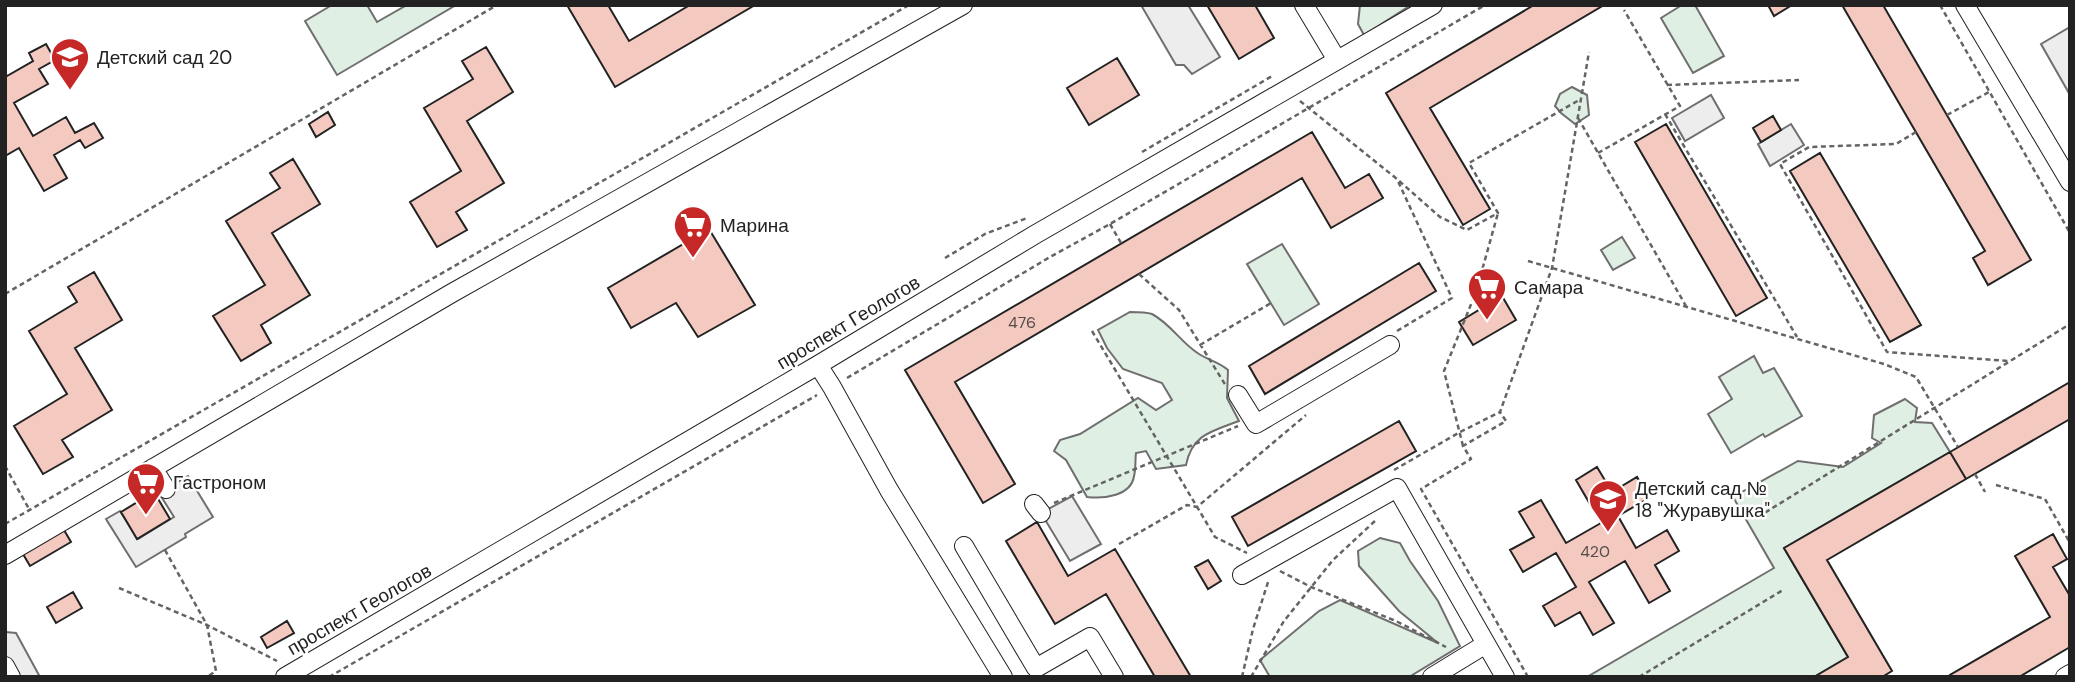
<svg xmlns="http://www.w3.org/2000/svg" width="2075" height="682" font-family="'DM Sans',sans-serif">
<rect width="100%" height="100%" fill="#fff"/>
<path fill="#e0efe3" stroke="#6f6f6f" stroke-width="2" d="M332,5H367L377,22L407,5H456L337,75L305,21Z
M1360,5H1411L1364,35L1358,24Z
M1682,5H1695L1724,56L1693,73L1661,18Z
M1572,87L1587,95L1589,115L1575,124L1561,113L1555,106L1560,94Z
M1622,237L1635,258L1613,270L1601,250Z
M1282,244L1319,304L1284,325L1247,264Z
M1130,312C1137,312 1146,312 1152,314C1171,324 1181,343 1199,354C1208,360 1219,362 1228,370L1227,398L1239,421C1213,431 1192,434 1186,465L1156,469L1146,451L1136,453C1135,460 1136,469 1134,476C1131,496 1104,499 1087,497L1066,460L1054,451L1060,440L1080,434L1138,398L1156,410L1172,400L1162,383L1123,369L1107,348L1098,330Z
M1754,356L1763,373L1774,368L1802,416L1765,437L1763,434L1731,453L1708,414L1732,399L1719,377Z
M1905,399L1917,408L1915,422L1932,423L1950,452L1784,548L1848,657L1814,677H1587L1774,568L1733,497L1798,461L1843,467L1881,443L1872,438L1874,415Z
M1380,538L1400,543L1410,561L1438,601L1460,646L1409,677H1270L1260,660L1319,611L1340,600L1438,643L1399,611L1359,566L1358,551Z"/>
<path fill="#ededed" stroke="#6f6f6f" stroke-width="2" d="M1141,5H1188L1220,57L1192,74L1184,65H1176Z
M2070,27V95L2041,44Z
M1711,95L1724,118L1685,141L1672,118Z
M1791,124L1804,145L1770,166L1758,144Z
M188,476L213,517L185,534L186,537L136,567L106,519L120,511L138,539L174,517L159,493Z
M1072,496L1101,544L1070,561L1041,513Z
M5,632L16,633L40,677H11L5,666Z"/>
<path fill="#f3c9c0" stroke="#222" stroke-width="2" d="M567,5H608L629,41L690,5H755L615,87Z
M1207,5H1255L1274,38L1239,59Z
M1534,5H1604L1430,108L1490,209L1463,225L1386,93Z
M1768,5H1792L1774,16Z
M1842,5H1883L2031,260L1988,285L1973,258L1985,251Z
M46,44L55,60L39,69L48,84L14,103L33,136L66,117L75,133L94,123L103,138L85,148L80,140L54,155L67,178L44,191L19,148L5,156V73L7,76L33,61L29,53Z
M486,47L513,92L467,121L504,183L456,212L467,230L437,247L410,202L461,171L424,108L473,79L462,61Z
M1117,58L1139,95L1089,125L1067,88Z
M328,112L335,125L316,137L309,124Z
M1773,116L1781,130L1761,142L1753,128Z
M1666,124L1767,298L1736,316L1635,142Z
M1312,132L1345,188L1369,174L1383,198L1331,228L1302,178L955,382L1015,484L983,503L905,370Z
M1820,153L1921,325L1890,342L1790,171Z
M293,159L320,204L272,233L310,295L261,325L271,343L241,361L213,316L265,285L226,221L280,188L270,173Z
M709,229L755,305L698,337L676,303L631,328L608,288Z
M1419,263L1436,291L1265,394L1249,366Z
M94,272L122,320L75,348L112,410L62,440L73,457L43,474L14,426L67,394L29,331L77,302L68,287Z
M1502,296L1516,320L1473,345L1459,322Z
M2070,382V419L1966,479L1950,452Z
M1399,421L1416,451L1248,546L1232,517Z
M1950,452L1966,479L1827,560L1892,671L1882,677H1814L1848,657L1784,548Z
M1597,467L1612,492L1637,477L1649,498L1618,516L1636,548L1667,530L1679,551L1655,565L1670,591L1649,603L1625,561L1589,582L1614,623L1593,635L1580,612L1555,626L1543,606L1576,587L1556,553L1523,572L1510,550L1534,537L1519,512L1541,500L1566,543L1601,523L1576,480Z
M154,492L170,519L137,539L121,512Z
M1037,522L1068,576L1115,549L1191,677H1155L1106,594L1055,624L1006,541Z
M64,530L71,542L30,566L23,554Z
M2053,534L2067,559L2053,567L2070,596V647L2019,677H1951L1950,675L2050,617L2015,556Z
M1208,560L1221,581L1208,589L1195,567Z
M73,592L82,608L56,623L47,607Z
M287,621L294,633L267,648L261,637Z"/>
<g fill="none" stroke-linecap="round" stroke-linejoin="round">
<g stroke="#222" stroke-width="20">
<path id="minor" d="M1304,5L1337,60
M1965,5L2070,182
M818,365L832,387L889,490L1003,677
M1238,395L1256,424L1390,345
M153,468L166,489
M1034,504L1041,513
M964,546L1036,668L1090,637L1114,677
M5,555L452,293L963,5
M1242,575L1397,488L1505,677
M5,666L11,677
M285,677L818,365L1036,234L1433,5
M1432,677L1486,644
M2065,677L2070,674"/>
</g>
<path stroke="#646464" stroke-width="2.5" stroke-dasharray="5 3.5" stroke-linecap="butt" d="M1940,5L2070,233
M1667,85L1799,80
M1300,101L1397,179L1440,217L1467,230L1498,213L1469,163L1581,99
M1665,114L1797,337
M1947,115L1989,92
M1578,118L1686,306
M1916,132L1896,144L1809,147L1780,164L1887,352L2008,361
M1142,152L1274,75
M1598,153L1680,106L1624,10
M1110,224L1121,243
M945,258L985,234L1027,218
M1528,261L1884,364L1916,377L1958,447
M1139,274L1179,310L1226,386
M5,294L497,5
M1092,331L1215,537L1247,553
M1397,331L1452,298L1397,179
M1200,345L1271,303
M847,378L1050,257L1110,224L1485,5
M1463,446L1444,371L1476,292L1498,213
M5,466L29,509
M1394,470L1460,432L1500,412
M1975,474L1985,492
M1996,485L2045,499L2070,543
M1054,503L1238,426
M1758,517L2070,324
M5,524L909,5
M1119,544L1187,505L1197,507L1306,415
M165,550L207,625L216,671L207,677
M1280,571L1311,587L1396,621L1446,647
M119,588L207,625L277,661
M329,677L817,395
M1242,677L1253,629L1269,579
M1251,677L1284,621L1333,560L1376,520
M1528,677L1421,489L1471,459L1463,446L1506,421L1500,412L1552,268L1589,52
M1639,677L1783,590"/>
<use href="#minor" stroke="#fff" stroke-width="18"/>
</g>
<defs>
<g id="school-pin" transform="scale(2.0125)"><path d="M0 17L-7.5 6A9.5 9.5 0 1 1 7.5 6Z" fill="#c62828" stroke="#fff"/><path d="M0-5L7-2L0 1L-7-2ZM-4 1L0 2.5L4 1V4Q0 6-4 4Z" fill="#fff"/></g>
<g id="supermarket-pin" transform="scale(2.0125)"><path d="M0 17L-7.5 6A9.5 9.5 0 1 1 7.5 6Z" fill="#c62828" stroke="#fff"/><path d="M-6-5.5h2.5l.6 2H6L4.5 2H-2.5L-4.4-4H-6ZM-1.5 3.2a1.3 1.3 0 1 0 .1 0ZM3 3.2a1.3 1.3 0 1 0 .1 0Z" fill="#fff"/></g>
</defs>
<g fill-rule="evenodd">
<use href="#school-pin" x="70" y="57"/>
<use href="#supermarket-pin" x="693" y="225"/>
<use href="#supermarket-pin" x="1487" y="287"/>
<use href="#supermarket-pin" x="146" y="482"/>
<use href="#school-pin" x="1608" y="499"/>
</g>
<g text-anchor="middle" stroke-width="5" stroke-linejoin="round" paint-order="stroke">
<g font-size="16" fill="#564c4a">
<text x="1022" y="328">476</text>
<text x="1595" y="557">420</text>
</g>
<g font-size="19" fill="#222" stroke="#fff" text-anchor="start">
<text x="97" y="64">Детский сад 20</text>
<text x="720" y="232">Марина</text>
<text x="1514" y="294">Самара</text>
<text x="173" y="489">Гастроном</text>
<text x="1635" y="495">Детский сад №<tspan x="1635" dy="22">18 "Журавушка"</tspan></text>
</g>
<g font-size="19" fill="#222" stroke="#fff">
<text transform="translate(848 322) rotate(-31)" y="7">проспект Геологов</text>
<text transform="translate(359 609) rotate(-30)" y="7">проспект Геологов</text>
</g>
</g>
<rect width="2075" height="682" fill="none" stroke="#222222" stroke-width="14"/>
</svg>
